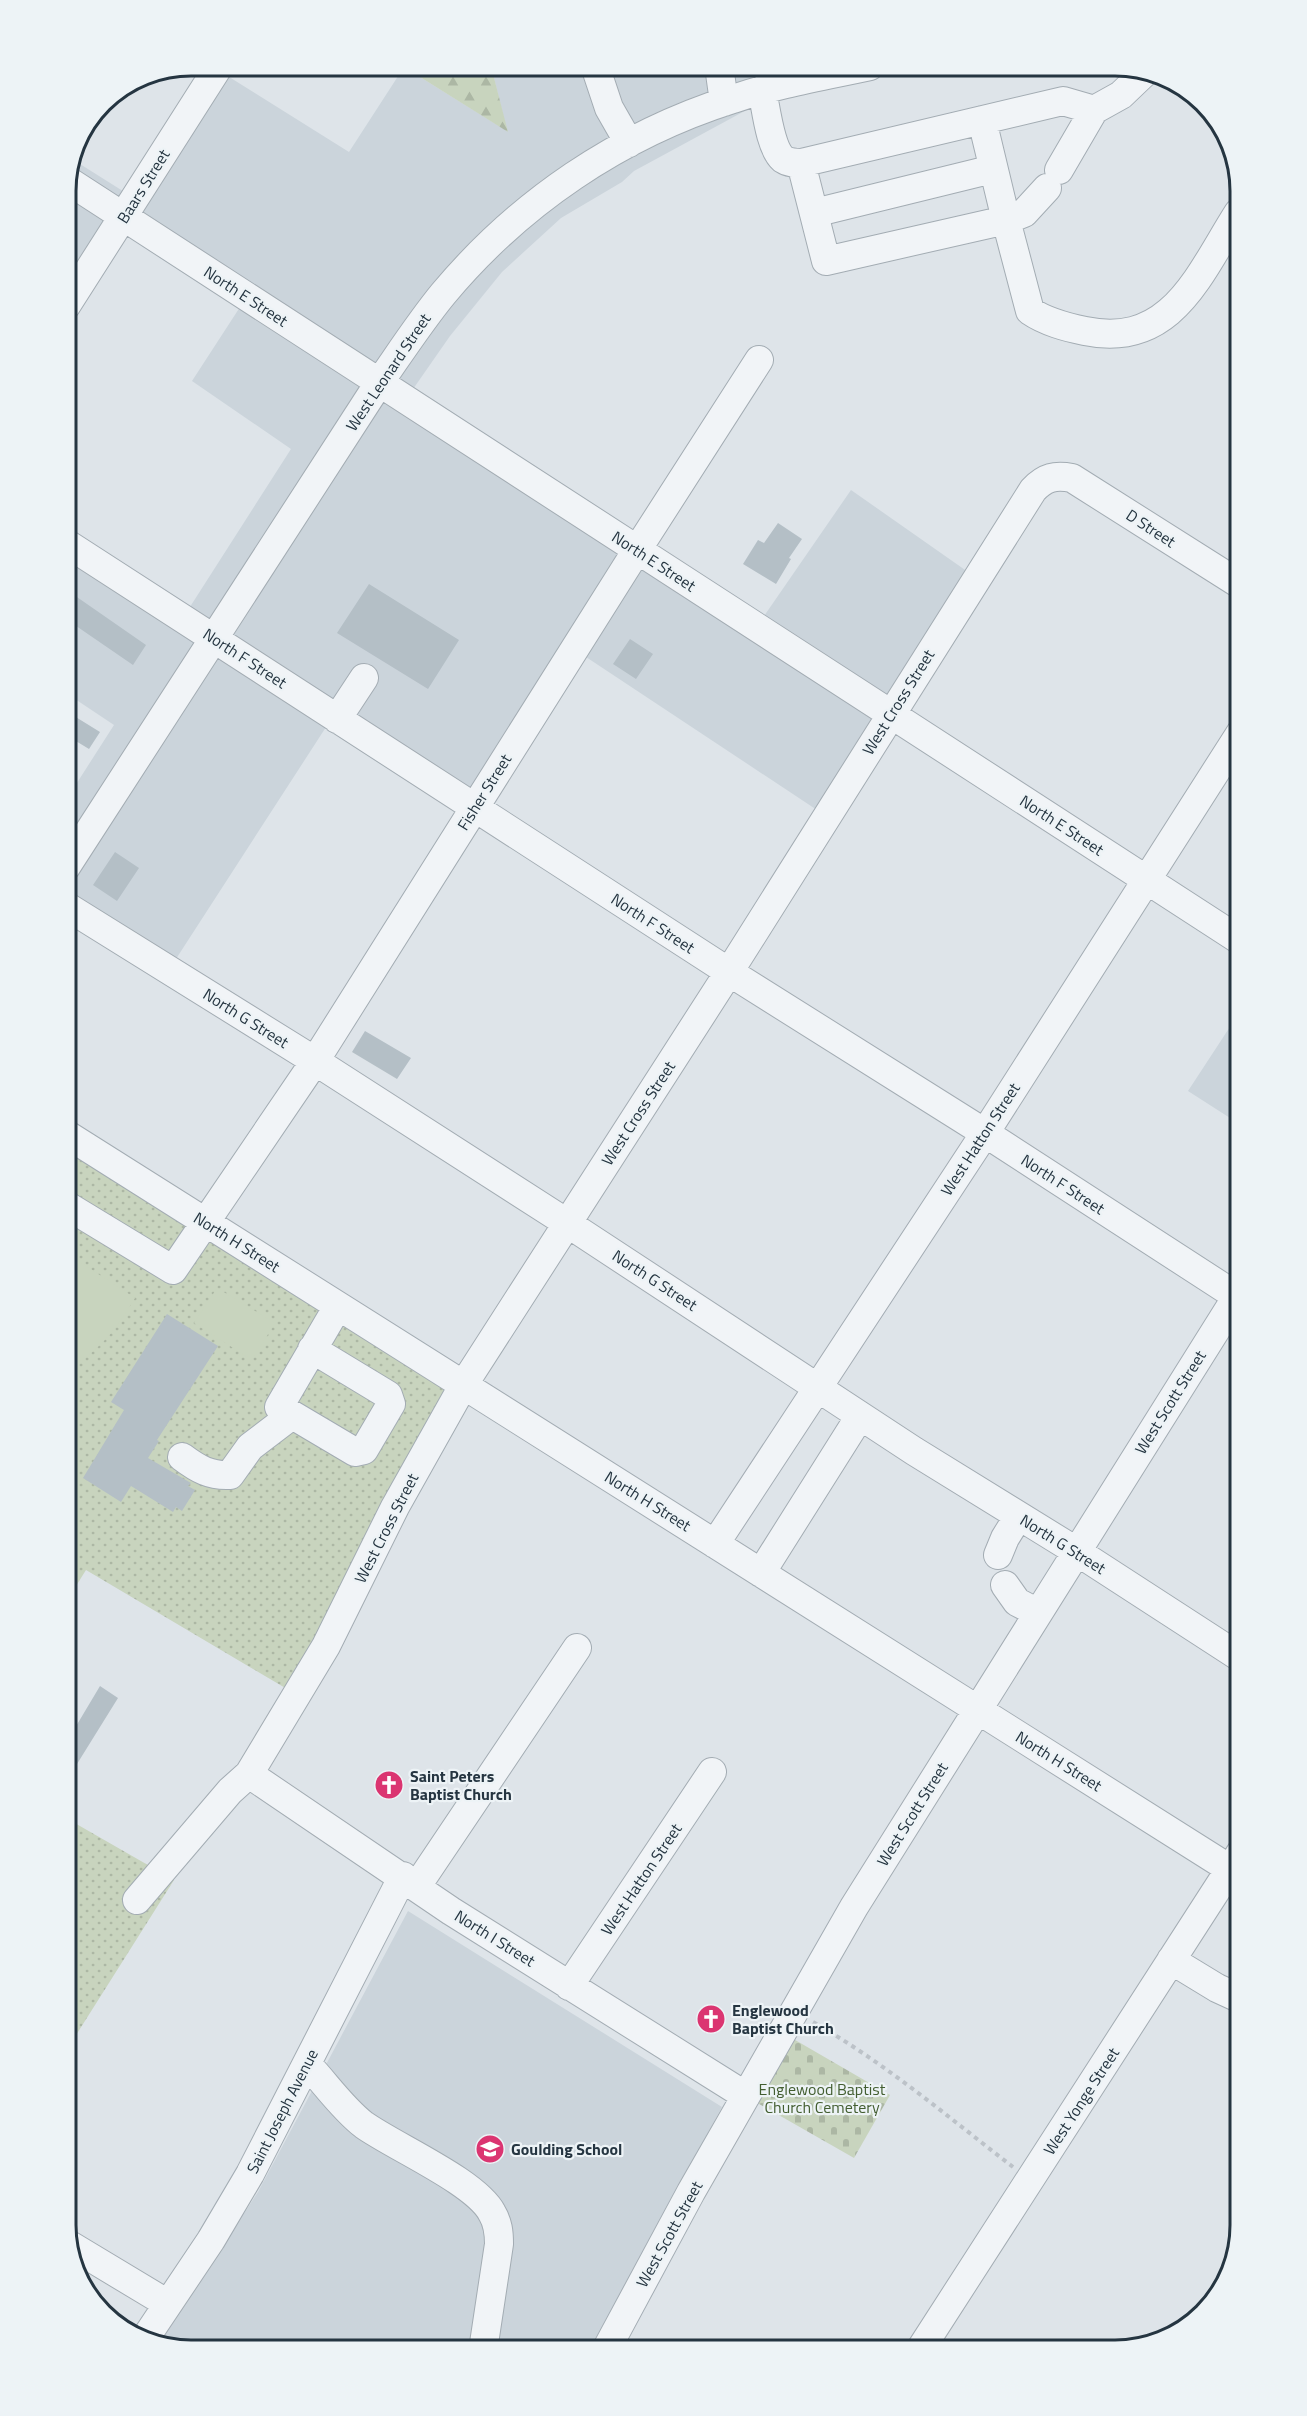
<svg xmlns="http://www.w3.org/2000/svg" width="1307" height="2416" font-family="'Titillium Web',sans-serif">
<defs>
<pattern id="grass-dots" width="8" height="8" patternUnits="userSpaceOnUse" patternTransform="scale(1.5)"><rect width="8" height="8" fill="#c8d4be"/><path d="M2 2h.1M6 6h.1" fill="none" stroke="#acb7a4" stroke-width="1.8" stroke-linecap="round"/></pattern>
<pattern id="forest-firs" width="22" height="20" patternUnits="userSpaceOnUse" patternTransform="scale(1.5)"><rect width="22" height="20" fill="#c8d4be"/><path d="M5 1l3.5 6h-7zM16 11l3.5 6h-7z" fill="#acb7a4"/></pattern>
<pattern id="cemetery-stones" width="16" height="16" patternUnits="userSpaceOnUse" patternTransform="scale(1.5)"><rect width="16" height="16" fill="#c8d4be"/><path d="M2 7V4a2 2 0 0 1 4 0v3zM10 15v-3a2 2 0 0 1 4 0v3z" fill="#acb7a4"/></pattern>
</defs>
<rect width="100%" height="100%" fill="#dee4e9"/>
<path fill="#cbd4db" d="M491,66H820L633,128L375,369L138,215L226,75L349,152L404,67L507,131Z
M765,100L634,171L622,182L561,218L502,272L450,336L411,392L394,381L425,335L485,263L560,198L644,146Z
M72,159L126,193L120,203L69,170Z
M66,191L110,219L66,285Z
M242,304L365,385L209,624L188,610L291,449L192,381Z
M383,396L623,552L470,793L227,636Z
M851,490L968,572L886,700L762,619Z
M79,562L199,640L66,847V800L114,725L66,693V582Z
M641,564L876,716L817,810L583,655Z
M217,652L328,724L174,962L66,895V886Z
M1241,1010V1125L1188,1091Z
M408,1911L722,2107L595,2341L590,2350H184L160,2342L258,2192Z"/>
<path fill="url(#grass-dots)" d="M66,1145L450,1387L287,1689L86,1570L66,1602Z
M66,1818L174,1880L66,2051Z"/>
<path fill="url(#forest-firs)" d="M403,66H491L508,132L404,67Z"/>
<path fill="url(#cemetery-stones)" d="M790,2037L890,2095L854,2158L754,2101Z"/>
<path fill="#c8d4be" d="M66,1253L135,1298C117,1328 99,1353 66,1368Z
M217,1288L275,1323L252,1360L194,1323Z"/>
<path fill="#b4bfc6" d="M778,523L802,539L789,558L791,559L776,584L743,564L758,540L764,543Z
M369,584L459,640L428,689L337,633Z
M74,595L146,645L133,665L66,619V606Z
M630,639L653,654L636,679L613,664Z
M66,711L100,732L89,749L66,735Z
M115,852L139,868L117,901L93,885Z
M365,1031L411,1058L397,1079L352,1052Z
M167,1314L218,1346L157,1440L159,1441L148,1458L191,1483L188,1486L195,1490L182,1511L176,1507L173,1512L131,1486L121,1502L83,1478L124,1410L111,1402Z
M100,1686L118,1698L77,1764L66,1757V1743Z"/>
<g fill="none" stroke-linecap="round" stroke-linejoin="round">
<g stroke="#a3acb3" stroke-width="30">
<path id="minor" d="M595,66L609,108L629,143
M719,66L724,102
M762,90C766,108 770,148 783,159C789,163 795,163 801,163L1063,101L1094,110L1121,95L1143,74
M801,163L826,261L1006,220L982,120
M1059,170L1094,110
M67,180L1241,941
M1047,188L1024,213L1006,220L1030,311C1046,322 1066,327 1085,331C1172,349 1199,274 1238,213L1241,215
M814,213L993,169
M66,306L219,66
M66,543L729,972L985,1133L1241,1299
M337,719L364,678
M66,867L379,383C400,353 420,322 443,294C519,203 619,135 733,99C777,84 824,76 870,66
M66,906L315,1061L567,1223L914,1451L1076,1551L1241,1658
M66,1134L1230,1869
M66,1205L173,1270L315,1061L637,550L759,360
M312,1349L388,1395L391,1404L364,1450L355,1452L279,1407L338,1306
M182,1457C198,1469 210,1476 230,1475L250,1447L292,1415
M715,1544L985,1133L1241,732
M998,1555L1005,1538L1018,1517
M761,1573L860,1416
M1005,1585L1017,1602L1038,1613
M249,1774L451,1911L746,2096
M417,1886L577,1648
M137,1900L230,1791L249,1774L326,1646L395,1507L464,1384L729,972L1033,490C1045,477 1055,475 1072,478L1241,585
M1171,1960L1217,1988L1241,1999
M569,1986L712,1772
M307,2064C326,2084 342,2108 364,2125C395,2147 476,2182 492,2213C498,2223 499,2232 499,2244L483,2350
M70,2245L168,2304
M146,2337L211,2240L250,2174L403,1876
M606,2350L691,2192L854,1907L1241,1290
M920,2350L1241,1852"/>
</g>
<path stroke="#bcc2c8" stroke-width="4" stroke-dasharray="4.5 4.5" stroke-linecap="butt" d="M813,2022C885,2063 948,2117 1013,2167"/>
<use href="#minor" stroke="#f1f4f7" stroke-width="28"/>
</g>
<defs>
<g id="church-disc" transform="scale(1.5)"><circle r="9.5" fill="#db3571" stroke="#edf3f6"/><path d="M-1.2-6h2.4v3.5h3.3v2.4h-3.3V6h-2.4V-.1h-3.3v-2.4h3.3Z" fill="#fff"/></g>
<g id="school-disc" transform="scale(1.5)"><circle r="9.5" fill="#db3571" stroke="#edf3f6"/><path d="M0-5L7-2L0 1L-7-2ZM-4 1L0 2.5L4 1V4Q0 6-4 4Z" fill="#fff"/></g>
</defs>
<g fill-rule="evenodd">
<use href="#church-disc" x="389" y="1785"/>
<use href="#church-disc" x="711" y="2019"/>
<use href="#school-disc" x="490" y="2149"/>
</g>
<g text-anchor="middle" stroke-width="4.5" stroke-linejoin="round" paint-order="stroke">
<g font-size="16" fill="#253541" stroke="#edf3f6">
<text transform="translate(143 186) rotate(-58)" y="6">Baars Street</text>
<text transform="translate(246 296) rotate(33)" y="6">North E Street</text>
<text transform="translate(388 372) rotate(-56)" y="6">West Leonard Street</text>
<text transform="translate(1151 528) rotate(33)" y="6">D Street</text>
<text transform="translate(654 561) rotate(33)" y="6">North E Street</text>
<text transform="translate(245 658) rotate(33)" y="6">North F Street</text>
<text transform="translate(898 702) rotate(-58)" y="6">West Cross Street</text>
<text transform="translate(484 792) rotate(-58)" y="6">Fisher Street</text>
<text transform="translate(1062 825) rotate(33)" y="6">North E Street</text>
<text transform="translate(653 923) rotate(33)" y="6">North F Street</text>
<text transform="translate(246 1018) rotate(32)" y="6">North G Street</text>
<text transform="translate(638 1113) rotate(-57)" y="6">West Cross Street</text>
<text transform="translate(980 1139) rotate(-57)" y="6">West Hatton Street</text>
<text transform="translate(1063 1184) rotate(33)" y="6">North F Street</text>
<text transform="translate(237 1242) rotate(32)" y="6">North H Street</text>
<text transform="translate(655 1280) rotate(33)" y="6">North G Street</text>
<text transform="translate(1170 1402) rotate(-58)" y="6">West Scott Street</text>
<text transform="translate(648 1501) rotate(32)" y="6">North H Street</text>
<text transform="translate(386 1528) rotate(-63)" y="6">West Cross Street</text>
<text transform="translate(1063 1544) rotate(32)" y="6">North G Street</text>
<text transform="translate(1059 1761) rotate(32)" y="6">North H Street</text>
<text transform="translate(912 1814) rotate(-58)" y="6">West Scott Street</text>
<text transform="translate(641 1879) rotate(-56)" y="6">West Hatton Street</text>
<text transform="translate(495 1938) rotate(32)" y="6">North I Street</text>
<text transform="translate(1081 2101) rotate(-57)" y="6">West Yonge Street</text>
<text transform="translate(282 2111) rotate(-63)" y="6">Saint Joseph Avenue</text>
<text transform="translate(669 2234) rotate(-61)" y="6">West Scott Street</text>
</g>
<g font-size="16" font-weight="bold" fill="#253541" stroke="#edf3f6" text-anchor="start">
<text x="410" y="1782">Saint Peters<tspan x="410" dy="18">Baptist Church</tspan></text>
<text x="732" y="2016">Englewood<tspan x="732" dy="18">Baptist Church</tspan></text>
<text x="511" y="2155">Goulding School</text>
</g>
<g font-size="16" fill="#435e31" stroke="#edf3f6">
<text x="822" y="2095">Englewood Baptist<tspan x="822" dy="18">Church Cemetery</tspan></text>
</g>
</g>
<path d="M0 0H1307V2416H0ZM191 76H1115A115 115 0 0 1 1230 191V2225A115 115 0 0 1 1115 2340H191A115 115 0 0 1 76 2225V191A115 115 0 0 1 191 76Z" fill="#edf3f6" fill-rule="evenodd"/>
<path fill="none" stroke="#253541" stroke-width="3" d="M191 76H1115A115 115 0 0 1 1230 191V2225A115 115 0 0 1 1115 2340H191A115 115 0 0 1 76 2225V191A115 115 0 0 1 191 76Z"/>
</svg>
